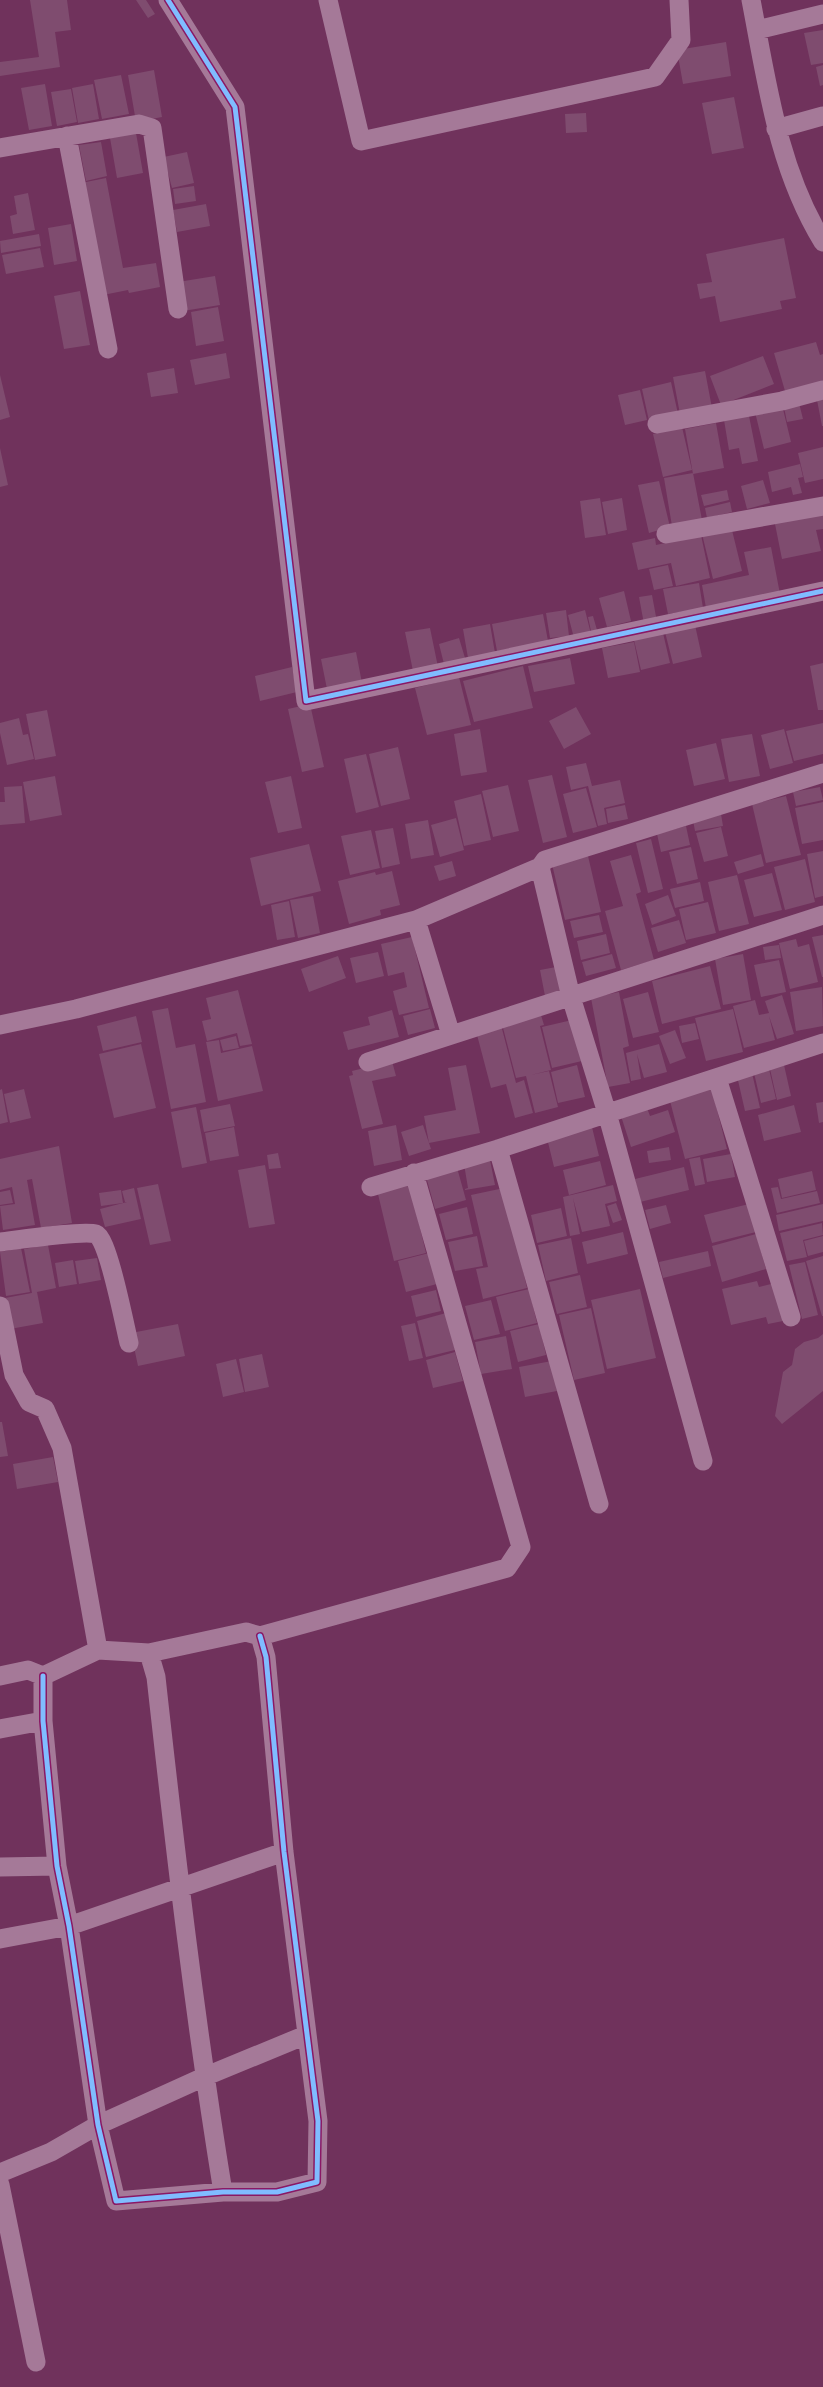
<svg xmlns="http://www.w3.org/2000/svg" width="823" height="2387" font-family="'Noto Sans',sans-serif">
<rect width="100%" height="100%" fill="#70325c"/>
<path fill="#7f4c6f" d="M30,0H67L71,30L55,32L60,67L0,76V62L39,57Z
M136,0H146L155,14L148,18Z
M823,30V63L811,65L804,33Z
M726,42L731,76L683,84L677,50Z
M823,65V85L820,86L816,67Z
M154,70L162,117L136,122L128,75Z
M121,75L129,114L102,119L94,80Z
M45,84L52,126L29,130L21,88Z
M93,84L99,119L78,123L72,88Z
M71,89L77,122L57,126L51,92Z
M734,97L744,148L712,154L702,103Z
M586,113L587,132L566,133L565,114Z
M136,133L143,173L117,178L110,138Z
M101,142L107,176L86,181L79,145Z
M187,152L194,183L172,188L168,173L163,174L159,158Z
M106,178L123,268L156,263L160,287L129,293L128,290L103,295L81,183Z
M194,186L196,201L175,204L173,189Z
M28,193L35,230L13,234L10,216L17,214L14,196Z
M206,204L210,226L177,232L173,210Z
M71,224L77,261L54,265L48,228Z
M39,234L41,246L1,253L0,241Z
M784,238L796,298L780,301L782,309L720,322L715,296L700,299L697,284L712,282L706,254Z
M40,248L44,267L6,274L2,255Z
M215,276L220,305L183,311L178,282Z
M80,291L90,345L64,349L54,296Z
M218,307L224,341L196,346L191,312Z
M816,342L820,355L823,354V381L785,391L774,353Z
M226,353L230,378L195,385L190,360Z
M763,356L774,384L721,405L710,376Z
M174,368L178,393L151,397L147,373Z
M705,371L712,408L680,414L673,377Z
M0,375L10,417L0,420Z
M671,382L678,414L649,421L642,389Z
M640,390L647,420L625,425L618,395Z
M823,399V426H822L817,400Z
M799,403L803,419L787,422L784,407Z
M782,405L791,442L764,449L755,412Z
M749,416L758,461L742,464L739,448L729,450L724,420Z
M716,423L724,468L693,474L685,429Z
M682,427L692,470L663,477L653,434Z
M823,447V479L805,483L798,453Z
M0,448L8,485L0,487Z
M800,464L803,477L798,478L802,493L793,495L791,487L772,492L768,472Z
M693,473L702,520L672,526L664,478Z
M763,480L770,503L747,509L741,486Z
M659,481L670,527L649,533L638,485Z
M727,490L729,500L704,506L701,495Z
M600,498L606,535L585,538L580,501Z
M622,498L627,530L608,534L602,502Z
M730,502L732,512L707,518L705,508Z
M823,506V529L816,530L821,551L782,559L774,519Z
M731,526L742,571L713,579L702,534Z
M701,535L710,578L676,586L671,563L638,570L632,543L655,538L656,545Z
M771,547L780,594L706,608L702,585L749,575L744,552Z
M668,565L673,586L654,590L649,569Z
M699,583L703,608L668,614L663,589Z
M624,591L631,621L607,627L599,598Z
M652,595L657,622L644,624L639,597Z
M566,610L569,636L550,638L546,613Z
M585,610L591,634L574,638L568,615Z
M543,614L548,641L497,651L492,624Z
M593,616L597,630L591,631L588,617Z
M490,624L495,653L468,658L463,629Z
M695,625L702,657L673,664L665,632Z
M430,628L438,667L413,671L405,632Z
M663,633L670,663L641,670L634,640Z
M459,638L465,658L444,664L439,644Z
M634,642L640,672L608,678L602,648Z
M356,652L362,683L327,689L321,659Z
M570,658L575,684L534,692L528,666Z
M823,663V710H818L810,666Z
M523,666L533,708L474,722L463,681Z
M292,667L297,692L260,701L255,676Z
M459,677L471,725L427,735L415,688Z
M310,704L324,767L302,772L288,709Z
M576,707L591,734L564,749L549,721Z
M47,710L56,756L35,760L26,714Z
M19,718L23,735L28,734L34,759L7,765L0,733V723Z
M823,723V754L794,761L786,731Z
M480,729L487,772L461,776L454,734Z
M784,729L793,763L770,769L761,735Z
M752,734L760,776L729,782L721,739Z
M716,743L725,779L694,786L686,750Z
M398,747L410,799L381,806L369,754Z
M366,754L379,807L356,813L344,759Z
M586,763L592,786L620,780L625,803L604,808L607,824L598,826L588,786L571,790L566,767Z
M552,775L567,837L543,843L528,780Z
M55,776L62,815L30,821L23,782Z
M291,776L302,828L278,833L265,782Z
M508,785L519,831L493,837L482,791Z
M22,786L25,823L0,825V802H5L4,787Z
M820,787L823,800L796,806L793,792Z
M586,788L597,827L573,833L563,794Z
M481,794L491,840L464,846L454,801Z
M786,796L801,855L766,863L752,804Z
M823,802V840L802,844L795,808Z
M625,805L628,819L608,823L606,809Z
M721,814L723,826L695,831L693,820Z
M456,818L464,850L440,857L431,825Z
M428,820L434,855L411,859L405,824Z
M686,826L690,845L661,852L657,834Z
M721,827L728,856L704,862L696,833Z
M393,828L400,864L382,868L375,831Z
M371,830L380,868L350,875L341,836Z
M651,839L663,889L648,893L636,843Z
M309,844L321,891L261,906L250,858Z
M691,847L698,879L677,884L669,852Z
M823,851V896L815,898L807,854Z
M761,854L764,866L738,874L734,862Z
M631,855L641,892L636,894L654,960L621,970L605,911L623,906L610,861Z
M588,856L601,912L565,920L552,864Z
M805,859L815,902L785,910L774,867Z
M452,861L456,876L439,881L434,866Z
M392,871L400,905L380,910L381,915L349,924L338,881L375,872L376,875Z
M772,873L782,910L754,917L744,880Z
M737,875L749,924L719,931L708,882Z
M700,882L704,901L675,908L670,889Z
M668,895L676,916L652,925L645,904Z
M313,896L320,933L298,938L290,900Z
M289,901L295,937L277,940L271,905Z
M708,902L716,933L686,940L679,909Z
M599,915L603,932L574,938L570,921Z
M679,920L686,943L658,952L651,928Z
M606,934L610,953L581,960L577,941Z
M823,935V977H822L812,937Z
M412,937L429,1008L399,1015L393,991L407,987L404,972L388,976L381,944Z
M796,939L798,947L809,944L818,982L790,989L779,943Z
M779,945L781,958L765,960L763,947Z
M378,952L384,976L356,983L350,958Z
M612,954L616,968L586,976L582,962Z
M743,954L751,1000L723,1005L715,959Z
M338,956L346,978L309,992L301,969Z
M779,960L786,992L761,997L754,965Z
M710,966L721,1009L662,1024L652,981Z
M556,967L561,992L545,996L540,970Z
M822,987L823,1026L796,1031L790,992Z
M238,990L252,1044L240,1046L237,1033L207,1041L202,1021L211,1019L206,998Z
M619,992L629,1046L623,1048L630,1083L608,1087L591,998Z
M648,992L659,1032L633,1038L623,999Z
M782,995L794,1034L777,1039L769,1016L775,1040L744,1048L733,1006L755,1000L759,1015L769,1013L765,1001Z
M168,1008L176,1048L195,1044L206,1102L171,1109L152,1011Z
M430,1009L435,1028L408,1035L403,1016Z
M733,1009L743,1052L706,1061L695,1018Z
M392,1010L399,1037L348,1050L343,1032L370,1025L368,1017Z
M541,1015L544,1025L540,1026L551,1070L531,1075L549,1071L558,1107L535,1113L526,1076L516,1078L502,1024Z
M136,1016L142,1042L103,1051L97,1026Z
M572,1020L582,1061L552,1068L542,1027Z
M695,1023L699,1039L682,1043L679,1026Z
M501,1025L516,1083L524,1080L533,1113L515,1118L506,1084L491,1088L476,1031Z
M675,1030L686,1058L670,1064L659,1036Z
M236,1036L239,1048L223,1051L220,1040Z
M219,1040L221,1053L252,1046L263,1091L218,1101L206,1042Z
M141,1044L156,1108L114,1118L99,1054Z
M659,1044L667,1072L644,1078L637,1054L641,1079L631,1081L626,1053Z
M392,1061L396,1076L372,1081L383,1124L362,1129L349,1076L353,1075L352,1071Z
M466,1065L480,1133L429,1143L424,1116L456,1110L448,1068Z
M577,1065L585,1097L558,1103L551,1072Z
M784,1065L791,1096L777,1100L770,1069Z
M769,1069L776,1099L761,1103L754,1073Z
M752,1073L760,1108L745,1111L737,1076Z
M711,1086L727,1149L685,1159L669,1097Z
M2,1089L8,1122L0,1124V1090Z
M24,1089L31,1118L10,1123L4,1094Z
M823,1102V1122L819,1123L816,1103Z
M230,1104L235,1126L204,1132L200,1110Z
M794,1105L801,1132L764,1141L758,1115Z
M196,1107L207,1163L182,1168L171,1112Z
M647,1108L650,1116L668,1110L675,1132L631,1147L621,1116Z
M591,1123L599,1156L554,1167L546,1134Z
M396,1125L402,1160L374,1166L368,1131Z
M423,1125L431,1149L409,1156L401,1132Z
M234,1127L239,1156L210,1161L205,1133Z
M59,1146L72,1223L41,1228L32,1179L27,1180L35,1225L3,1230L0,1206L15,1204L12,1187L0,1190V1159Z
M669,1147L671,1160L649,1163L647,1151Z
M278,1153L281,1168L269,1169L267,1155Z
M731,1154L735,1177L707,1182L703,1159Z
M700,1157L705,1184L695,1186L689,1159Z
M490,1160L495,1185L465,1190V1189L468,1188L464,1164Z
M600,1161L606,1185L569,1195L563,1170Z
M456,1164L466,1200L435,1209L425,1173Z
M265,1165L275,1224L249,1228L238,1170Z
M684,1167L689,1190L640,1202L635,1179Z
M812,1171L816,1190L782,1198L778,1179Z
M409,1182L426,1253L394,1261L377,1190Z
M158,1184L171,1241L150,1245L137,1188Z
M613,1185L617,1201L605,1204L610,1226L582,1232L573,1198L580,1234L570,1236L563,1197Z
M778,1187L781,1199L817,1191L820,1203L777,1213L771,1188Z
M134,1188L141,1219L105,1227L100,1209L127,1202H125L122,1191Z
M504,1188L527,1288L483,1299L476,1269L488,1267L471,1195Z
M10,1190L13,1203L0,1205V1192Z
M121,1190L123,1203L101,1206L99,1193Z
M616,1203L622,1220L613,1223L607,1206Z
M749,1204L756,1232L712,1243L704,1215Z
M823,1204V1221L779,1231L776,1215Z
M666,1205L671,1223L650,1229L645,1210Z
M467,1207L473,1234L446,1240L439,1214Z
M561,1208L567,1236L537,1243L531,1215Z
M822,1223L823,1235L803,1240L807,1257L787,1261L780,1233Z
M623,1232L628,1254L587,1264L582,1242Z
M756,1234L766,1269L722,1282L712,1246Z
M477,1236L483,1266L455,1271L448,1242Z
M823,1236V1252L808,1256L804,1241Z
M571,1238L578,1273L546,1281L538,1245Z
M48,1245L56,1288L32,1293L24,1249Z
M21,1248L30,1292L6,1296L0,1252Z
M708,1251L711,1266L663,1278L659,1262Z
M429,1253L437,1284L406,1292L398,1261Z
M823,1256V1316H822L806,1261Z
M97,1258L101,1280L79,1284L75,1261Z
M73,1260L77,1284L59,1287L55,1263Z
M805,1262L818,1315L802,1319L789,1265Z
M580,1275L587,1307L557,1314L549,1282Z
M757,1281L759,1287L775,1283L783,1321L768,1324L766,1317L731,1325L722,1289Z
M529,1289L537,1323L505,1331L496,1297Z
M640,1289L656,1358L607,1369L591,1300Z
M436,1290L441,1311L416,1317L411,1296Z
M37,1292L43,1323L10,1329L5,1298Z
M491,1300L500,1334L474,1340L465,1306Z
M591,1308L605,1373L574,1380L559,1315Z
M446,1313L455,1350L426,1357L417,1321Z
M415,1323L423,1358L409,1361L401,1326Z
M178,1324L185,1356L138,1366L131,1333Z
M539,1324L546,1355L518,1362L510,1331Z
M823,1334V1391L782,1424L775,1416L783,1372L792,1365L795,1349L804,1342L818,1338Z
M506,1336L512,1369L481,1374L475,1342Z
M455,1352L463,1381L433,1388L426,1360Z
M262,1354L269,1387L245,1392L239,1359Z
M236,1359L244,1392L223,1397L216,1364Z
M552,1361L557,1391L525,1397L519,1367Z
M0,1422H2L8,1456L0,1457Z
M53,1457L58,1482L17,1489L13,1464Z"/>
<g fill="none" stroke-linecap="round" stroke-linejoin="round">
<path stroke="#a57998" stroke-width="19" d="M168,0L235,107L306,701L823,591
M328,0L361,141L655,77L681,40L679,0
M751,0C767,83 778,169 823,242
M757,30L823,14
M776,129L823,116
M67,136L108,349
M0,148L139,124L152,128L178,309
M657,424L782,401L823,390
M666,534L823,506
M540,867L571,997L607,1113L703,1461
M0,1025L76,1009L416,920
M451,1035L416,920L540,867L545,860L823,773
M368,1062L823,915
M717,1078L791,1317
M498,1149L599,1504
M371,1187L498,1149L823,1043
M0,1242C17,1240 84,1230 96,1234C108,1238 125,1327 129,1343
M0,1306L14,1375L29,1402L45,1409L62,1448L98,1650
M149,1653L156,1677C175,1849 195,2021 223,2192
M0,1676L28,1670L43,1676L98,1650L149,1653L246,1632L260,1636L507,1568L521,1547L414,1173
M43,1676V1721L57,1866L69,1926L98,2125L116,2201L223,2192H277L317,2182L318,2121L284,1852L266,1657L260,1636
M0,1729L43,1721
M0,1867L57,1866
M0,1939L69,1926L284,1852
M0,2173L51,2152L98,2125L204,2077L306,2035
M0,2185L36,2362"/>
<g stroke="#8a1865" stroke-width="8">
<path id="cycleway" d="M168,0L235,107L306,701L823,591
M43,1676V1721L57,1866L69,1926L98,2125L116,2201L223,2192H277L317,2182L318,2121L284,1852L266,1657L260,1636"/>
</g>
<use href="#cycleway" stroke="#80bcff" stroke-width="5"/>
</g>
</svg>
